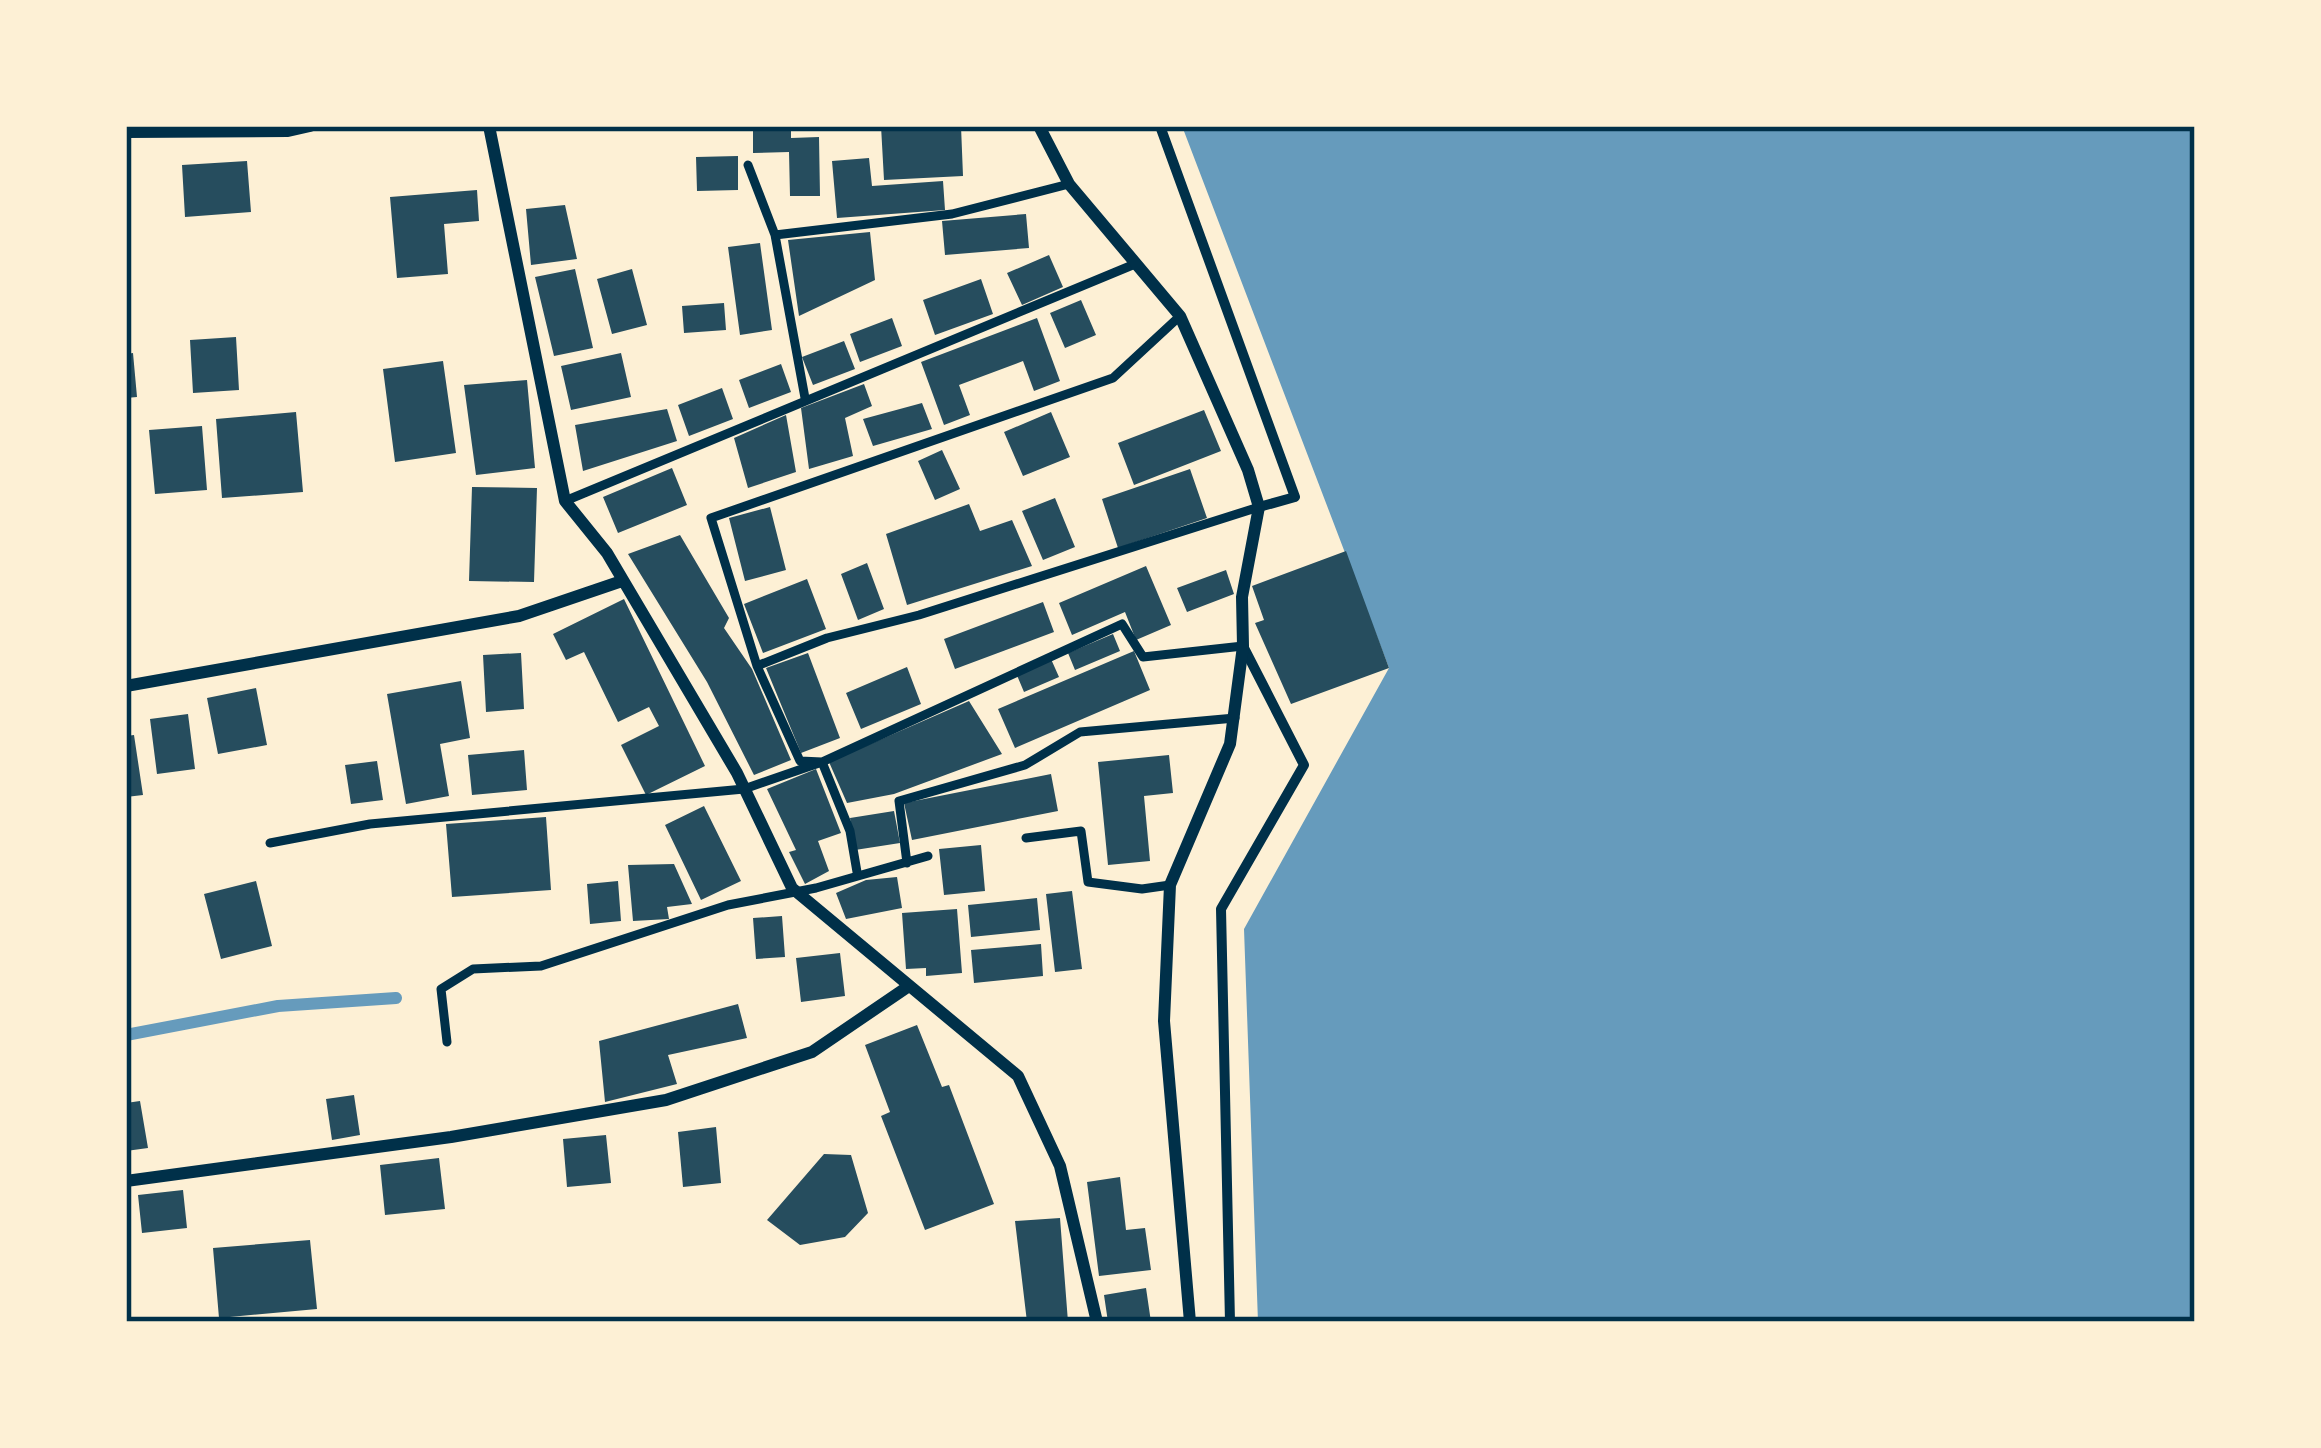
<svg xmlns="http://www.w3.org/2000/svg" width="2321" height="1448" font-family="'Titillium Web',sans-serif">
<rect width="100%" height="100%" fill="#fdf0d5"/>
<path fill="#669bbc" d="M1182,126H2195V1322H1258L1244,929L1389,668Z"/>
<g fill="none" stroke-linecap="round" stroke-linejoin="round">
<path stroke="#669bbc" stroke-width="12" d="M126,1035L278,1006L396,998"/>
</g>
<path fill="#264d5e" d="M753,126H791V138L819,137L820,196H790L789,152L753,153Z
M881,126H961L963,176L884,180Z
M738,156V190L697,191L696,157Z
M869,158L872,186L943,181L945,210L837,218L832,161Z
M247,161L251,212L185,217L182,165Z
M477,190L479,221L444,224L448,274L397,278L390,197Z
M565,205L577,259L531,265L526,209Z
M1026,214L1029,248L945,255L942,221Z
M870,232L875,280L799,316L788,240Z
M760,243L772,330L740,335L728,247Z
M1049,255L1063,287L1022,305L1007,273Z
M575,269L593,348L554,356L535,277Z
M632,269L647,325L612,334L597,279Z
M981,279L993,314L935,335L923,300Z
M1081,300L1096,335L1065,348L1050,313Z
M724,303L726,330L684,333L682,306Z
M892,318L902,346L860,362L850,334Z
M1037,318L1060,381L1034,391L1023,361L959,385L970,415L944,425L921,362Z
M236,337L239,390L193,393L190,340Z
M844,341L855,369L813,385L802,357Z
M133,353L137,397L126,398V354Z
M621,353L631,397L571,410L561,366Z
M443,361L456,453L395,462L383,369Z
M781,364L791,392L749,408L739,380Z
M527,380L535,468L476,475L464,385Z
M864,384L872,406L845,418L853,456L809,469L801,408Z
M722,388L733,419L689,436L678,405Z
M922,403L932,429L873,446L863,419Z
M667,409L677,441L583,471L575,425Z
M1204,410L1221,451L1134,485L1118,443Z
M296,412L303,492L222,498L216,419Z
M1051,412L1070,457L1023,476L1004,432Z
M786,415L796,472L748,488L734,438Z
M202,426L207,490L155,494L149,430Z
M942,450L960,489L935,500L918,461Z
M672,468L687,505L618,533L603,497Z
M1190,469L1207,518L1118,548L1102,499Z
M472,487L537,488L534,582L469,581Z
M1055,498L1075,547L1043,560L1022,511Z
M969,504L980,531L1012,520L1032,566L907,605L886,534Z
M770,507L786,570L745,581L729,518Z
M680,535L729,618L724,628L752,669L791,760L754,775L707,682L628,554Z
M1346,551L1389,668L1291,704L1255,623L1264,620L1252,586Z
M867,563L884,609L858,620L841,574Z
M1146,566L1171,625L1136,640L1125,612L1072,635L1059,603Z
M1226,570L1234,594L1187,612L1177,588Z
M807,579L826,629L763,653L744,604Z
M624,599L705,766L646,795L621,745L659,726L649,707L618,722L584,652L566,660L553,634Z
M1043,602L1054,632L955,669L944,639Z
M1113,634L1120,651L1075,670L1068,653Z
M1134,651L1150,690L1015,748L998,709Z
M521,653L524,709L486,712L483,655Z
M808,653L840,738L801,753L766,668Z
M1051,659L1059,677L1024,692L1016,673Z
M907,667L921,704L861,729L846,693Z
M461,681L470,738L440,744L449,796L406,804L387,694Z
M256,688L267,745L218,754L207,698Z
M969,701L1002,754L894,794L847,803L829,762Z
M188,714L195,769L157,774L150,719Z
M134,735L143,795L126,797V736Z
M524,750L527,790L472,795L468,755Z
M1169,755L1173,793L1144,796L1150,861L1108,865L1098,762Z
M377,761L383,800L351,804L345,765Z
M816,769L841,833L818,841L829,871L805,884L789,852L796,850L767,789Z
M1051,774L1058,811L912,840L904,803Z
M704,806L741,881L701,900L665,825Z
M894,811L900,843L855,850L850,818Z
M546,817L551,890L452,897L446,824Z
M981,845L985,891L944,895L939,849Z
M674,864L692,904L667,907L669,919L633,921L628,865Z
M897,877L902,908L846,919L836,893L866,880Z
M256,881L272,946L221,959L204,894Z
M618,881L621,921L590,924L587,884Z
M1072,891L1082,969L1055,972L1046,894Z
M1037,898L1040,930L971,937L968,905Z
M957,909L962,973L926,976V968L906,969L902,913Z
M782,916L785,957L756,959L753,918Z
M1041,944L1043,976L974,983L971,950Z
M840,953L845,996L801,1002L796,958Z
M738,1004L747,1038L668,1055L677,1084L605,1102L599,1041Z
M917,1025L942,1087L949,1085L994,1204L925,1230L881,1116L890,1112L865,1045Z
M354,1095L360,1135L332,1140L326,1099Z
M140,1101L148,1148L126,1151V1103Z
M716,1127L721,1183L683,1187L678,1132Z
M606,1135L611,1183L567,1187L563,1139Z
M824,1154L851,1155L868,1213L845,1237L800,1245L767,1220Z
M439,1158L445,1209L385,1215L380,1165Z
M1120,1177L1126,1230L1145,1228L1151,1270L1099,1276L1087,1182Z
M183,1190L187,1228L142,1233L138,1195Z
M1060,1218L1068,1322H1027L1015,1221Z
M310,1240L317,1309L219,1318L213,1248Z
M1146,1288L1151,1322H1108L1104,1295Z"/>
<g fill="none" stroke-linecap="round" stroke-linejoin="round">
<path stroke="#003049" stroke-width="9" d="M748,165L775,235L805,398
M775,235L952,214L1069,184
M565,501L1135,264
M757,666L827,638L919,615L1259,507
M1026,838L1081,831L1088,882L1142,889L1170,885
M270,843L370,824L744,789L822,762L1122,624L1143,657L1243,646
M907,863L899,801L1025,765L1080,732L1235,718
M857,872L850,831L822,762L800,761L757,666L711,518L1113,378L1180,316
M447,1042L441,989L473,969L541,966L728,905L816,888L928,856"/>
<path stroke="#003049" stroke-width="10" d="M1160,126L1295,497L1259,507
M1230,1322L1221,909L1304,765L1243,646"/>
<path stroke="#003049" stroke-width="12" d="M489,126L565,501L607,553L737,773L792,888L1018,1076L1060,1166L1097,1322
M1039,126L1069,184L1180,316L1248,470L1259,507L1242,597L1243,646L1230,744L1170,885L1164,1021L1190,1322
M126,132L288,131L310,126
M126,686L519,616L619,582
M126,1181L451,1137L666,1100L812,1052L906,988"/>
</g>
<rect width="2321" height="1448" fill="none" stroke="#fdf0d5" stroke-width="258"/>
<rect x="129" y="129" width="2063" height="1190" fill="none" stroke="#003049" stroke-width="4.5"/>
</svg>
